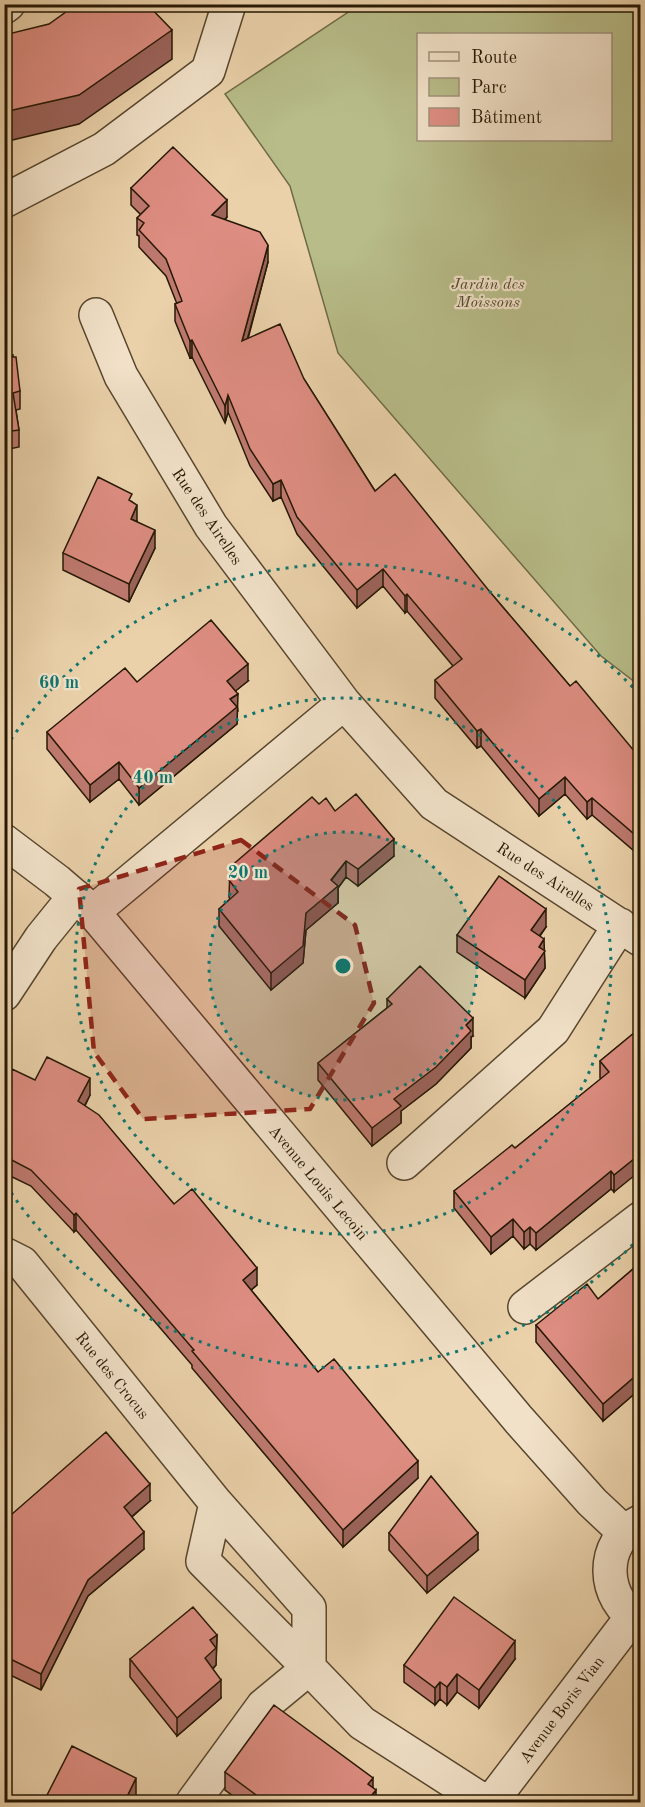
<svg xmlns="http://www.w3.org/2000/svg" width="645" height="1807" font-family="'Old Standard TT',serif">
<rect width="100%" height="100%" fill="#ead1aa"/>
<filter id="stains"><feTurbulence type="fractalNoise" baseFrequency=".00333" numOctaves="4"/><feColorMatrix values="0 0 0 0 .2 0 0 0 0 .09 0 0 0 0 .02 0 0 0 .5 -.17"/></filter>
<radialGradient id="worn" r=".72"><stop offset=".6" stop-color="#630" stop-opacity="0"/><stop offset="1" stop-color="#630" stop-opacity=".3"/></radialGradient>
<path fill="#b7bc88" stroke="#6e6a46" stroke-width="1.5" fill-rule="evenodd" d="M359,5H640V686L601,656L338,353L290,186L225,94ZM418,34H610V140H418Z"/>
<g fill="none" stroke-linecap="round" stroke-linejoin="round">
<g stroke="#57462e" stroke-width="36">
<path id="minor" d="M4,7L8,4
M4,201L104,149L208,71L229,4
M344,703L434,804L640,939
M4,841L57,881L93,912L519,1420L592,1502L625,1533
M93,912L344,703L211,526L121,376L96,315
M4,994L41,938L75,896
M404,1163L553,1030L620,925
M4,1254L22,1263L216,1503L309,1608V1668L203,1561L216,1503
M525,1307L640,1219
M640,1522C599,1542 601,1600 640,1621
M193,1802L263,1706L309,1668L362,1723L485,1802
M491,1802L632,1617"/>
</g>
<use href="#minor" stroke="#f1e1c8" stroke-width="33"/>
</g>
<path fill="#be796f" stroke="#261804" stroke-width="1.5" d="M131,188L227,217L225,220L268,262L248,339L304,379L375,491L490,592L570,686L640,758V856L592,815L587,819L565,794L539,816L481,746L477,748L435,698V680L453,666L407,611L405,613L383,586L357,608L297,534L281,497L273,501L250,466L228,412L225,423L192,357L190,358L175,321V304H177L166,276L139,247V236L137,235V218L141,215L131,205Z
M4,357L20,391V409L16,410L19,430V447L4,450Z
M132,502L137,522L155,548L129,602L63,570V553Z
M248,681L235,691L238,711H237V724L139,805L119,779L90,802L47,749V732L137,682Z
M319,804L394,856L358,886L346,877L338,888V903L306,930L303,963L271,990L219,926V909L230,899L229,897L230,867Z
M546,927L540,936L544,950L545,968L525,998L457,952V935Z
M387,999L473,1036L471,1037V1048L436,1084L401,1111V1123L372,1146L318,1080V1063L387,1008Z
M640,1028L614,1192L611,1189L536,1250L530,1244L524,1249L513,1236L491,1254L454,1208V1191L515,1148L601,1079L600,1078V1061Z
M35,1080L90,1095L85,1106L174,1204L257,1285L251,1290L318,1372L418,1478L343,1547L192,1368V1365L76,1230L74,1232L31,1186L4,1173V1084Z
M640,1263V1389L603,1421L536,1342V1325L598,1299Z
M150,1501L132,1517L144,1549L88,1596L41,1690L4,1672V1521Z
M389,1533L478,1550L427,1593L389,1550Z
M217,1635L216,1665L213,1669L221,1698L177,1736L130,1677V1659Z
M515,1659L479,1708L457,1692L447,1705L440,1699L435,1705L404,1682V1665Z
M225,1772L373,1788L376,1803H243L225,1790Z"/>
<path fill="#9b635a" stroke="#261804" stroke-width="1.5" d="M172,30V59L79,124L4,142V112Z
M227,200V217L212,232V215Z
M268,245V262L242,359V341Z
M192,340V357L190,358V341Z
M228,395V412L225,423V406Z
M281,480V497L273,501V484Z
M137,505V522L131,519Z
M155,530V548L129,602V584Z
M383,569V586L357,608V590Z
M407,594V611L405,613V596Z
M248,664V681L227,698V681Z
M238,694L237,724L139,805V788L230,699Z
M481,729V746L477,748V731Z
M119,762V779L90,802V785Z
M565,777V794L539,816V799Z
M592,798V815L587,819V802Z
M394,839V856L358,886V869Z
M346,861V877L338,888V903L306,930L303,963L271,990V973L306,913Z
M546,909V927L531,947V930Z
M544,939L545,968L525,998V980L539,947Z
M473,1018V1036L471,1037V1048L436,1084L401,1111V1123L372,1146V1128L394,1099Z
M90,1078V1095L78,1118V1101Z
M640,1154V1171L614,1192V1175Z
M611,1171V1189L536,1250V1233Z
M76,1213V1230L74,1232V1215Z
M513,1219V1236L491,1254V1237Z
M530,1227V1244L524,1249V1232Z
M257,1268V1285L243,1297V1280Z
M7,1291V1308L4,1313V1296Z
M640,1372V1389L603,1421V1404Z
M418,1461V1478L343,1547V1530Z
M150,1484V1501L124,1523V1507Z
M144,1532V1549L88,1596L41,1690V1674L88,1580Z
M478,1533V1550L427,1593V1576Z
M217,1635L216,1665L205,1676V1658L210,1640Z
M515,1641V1659L479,1708V1690Z
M457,1674V1692L447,1705V1687Z
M221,1680V1698L177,1736V1718Z
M440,1682V1699L435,1705V1688Z
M136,1778V1796L132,1803H124Z
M373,1778V1794L376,1790V1803H366L368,1784Z"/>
<path fill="#dd8d81" stroke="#261804" stroke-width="1.5" d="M77,4H147L172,30L79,95L4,112V35L49,24Z
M173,147L227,200L212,215L260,232L268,245L242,341L280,324L304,379L375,491L395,474L490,592L570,686L576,681L640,758V839L592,798L587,802L565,777L539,799L481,729L477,731L435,680L462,659L407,594L405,596L383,569L357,590L297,517L281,480L273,484L250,449L228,395L225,406L192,340L190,341L175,304L182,301L166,259L139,230L144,223L137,218L149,206L131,188Z
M13,355V357H16L20,391L13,393L19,430L4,432V357Z
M98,477L132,494L129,500L137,505L131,519L155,530L129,584L63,553Z
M211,620L248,664L227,681L238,694L230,699L237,707L139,788L119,762L90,785L47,732L125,668L137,682Z
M356,794L394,839L358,869L346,861L331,880L338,886L306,913L303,946L271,973L219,909L238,892L229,880L235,874L230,867L312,797L319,804L326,798L335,811Z
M499,876L546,909L531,930L544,939L539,947L545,951L525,980L457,935Z
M420,966L473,1018L466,1025L471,1031L436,1067L394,1099L401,1106L372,1128L318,1063L392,1004L387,999Z
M640,1028V1154L614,1175L611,1171L536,1233L530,1227L524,1232L513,1219L491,1237L454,1191L512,1145L515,1148L609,1072L600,1061Z
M47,1057L90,1078L78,1101L99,1115L174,1204L192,1189L257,1268L243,1280L318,1372L334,1359L418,1461L343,1530L192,1351L194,1350L76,1213L74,1215L31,1170L4,1156V1084L12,1069L35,1080Z
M640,1263V1372L603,1404L536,1325L587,1284L598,1299Z
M106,1432L150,1484L124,1507L144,1532L88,1580L41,1674L4,1656V1521Z
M431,1476L478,1533L427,1576L389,1533Z
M454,1597L515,1641L479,1690L457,1674L447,1687L440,1682L435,1688L404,1665Z
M193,1607L217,1635L210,1640L216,1648L205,1658L221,1680L177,1718L130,1659Z
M274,1705L373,1778L368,1784L376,1790L366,1802L367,1803H267L225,1772Z
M72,1746L136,1778L124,1803H43Z"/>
<path fill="#8f2418" fill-opacity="0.2" stroke="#8f2418" stroke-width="4.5" stroke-dasharray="12 8" stroke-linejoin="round" d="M241,840L355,925L374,1003L310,1109L143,1119L94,1052L79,889Z"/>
<circle cx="343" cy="966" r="134" fill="#0f766e" fill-opacity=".12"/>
<g fill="none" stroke="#0f766e" stroke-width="3" stroke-dasharray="3 6">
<circle cx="343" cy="966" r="134"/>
<circle cx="343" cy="966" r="268"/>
<path d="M639 1238A402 402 0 0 1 6 1185M6 747A402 402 0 0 1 639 694"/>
</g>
<g text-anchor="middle" stroke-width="4.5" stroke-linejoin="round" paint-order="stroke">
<g font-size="16" font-style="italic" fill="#52492c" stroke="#f1e1c8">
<text x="488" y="289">Jardin des<tspan x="488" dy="18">Moissons</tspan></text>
</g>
<g font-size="16" fill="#261804" stroke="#f1e1c8">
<text transform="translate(208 516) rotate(56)" y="6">Rue des Airelles</text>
<text transform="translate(546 876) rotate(33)" y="6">Rue des Airelles</text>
<text transform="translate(319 1182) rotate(50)" y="6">Avenue Louis Lecoin</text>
<text transform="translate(113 1375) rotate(51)" y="6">Rue des Crocus</text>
<text transform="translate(561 1709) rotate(-53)" y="6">Avenue Boris Vian</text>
</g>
</g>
<circle cx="343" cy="966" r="9" fill="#0f766e" stroke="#f1e1c8" stroke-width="3"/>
<g font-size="18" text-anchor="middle" font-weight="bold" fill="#0f766e" stroke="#f1e1c8" stroke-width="4.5" stroke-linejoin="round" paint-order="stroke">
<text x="59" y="688">60 m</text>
<text x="153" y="783">40 m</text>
<text x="248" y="878">20 m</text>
</g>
<rect width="645" height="1807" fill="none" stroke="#ead1aa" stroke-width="24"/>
<rect x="6" y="6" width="633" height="1795" fill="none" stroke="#261804" stroke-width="3"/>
<rect x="12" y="12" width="621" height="1783" fill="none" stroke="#261804" stroke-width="1.5"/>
<rect x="417" y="33" width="195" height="108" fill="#f1e1c8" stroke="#a0917a" stroke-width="1.5"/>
<rect x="429" y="52" width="30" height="9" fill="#f1e1c8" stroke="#a0917a" stroke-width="1.5"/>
<text x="471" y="63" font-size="18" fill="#261804">Route</text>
<rect x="429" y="78" width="30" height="18" fill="#b7bc88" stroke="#a0917a" stroke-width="1.5"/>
<text x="471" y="93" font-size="18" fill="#261804">Parc</text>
<rect x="429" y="108" width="30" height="18" fill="#dd8d81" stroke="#a0917a" stroke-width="1.5"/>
<text x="471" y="123" font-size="18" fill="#261804">Bâtiment</text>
<rect width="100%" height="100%" filter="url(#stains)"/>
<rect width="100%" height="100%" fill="url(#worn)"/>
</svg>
